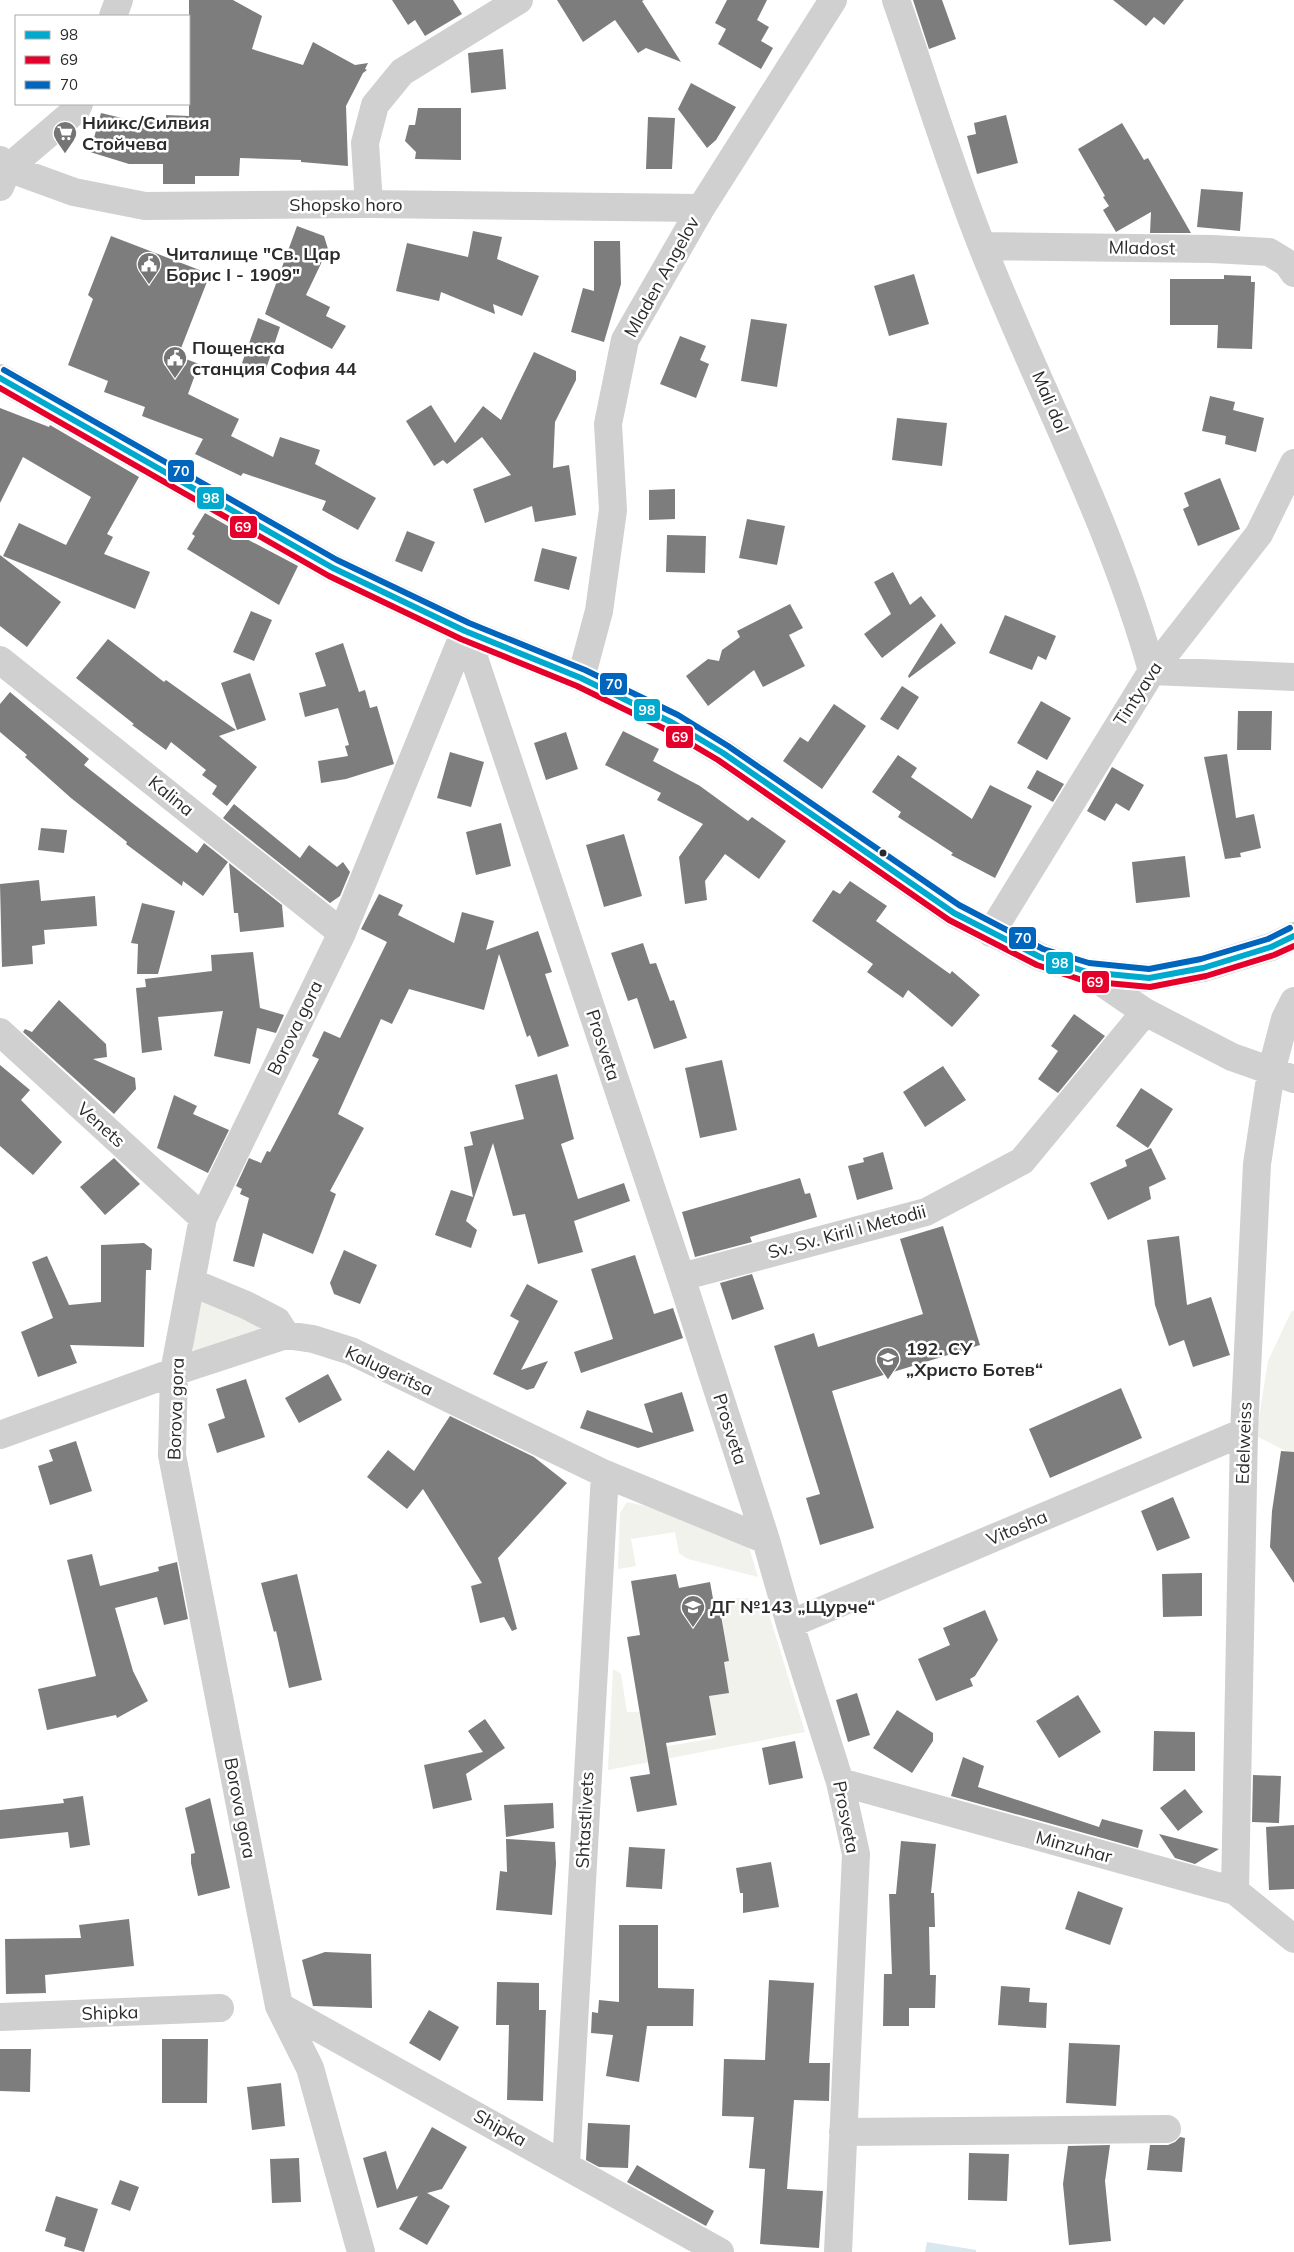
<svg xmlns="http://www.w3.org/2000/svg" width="1294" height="2252" font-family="Mulish,sans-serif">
<rect width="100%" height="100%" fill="#fff"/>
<path fill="#f0f2eb" d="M201,1299L266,1328L196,1355L191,1345Z
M1294,1310V1455L1256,1436L1268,1361L1291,1312Z
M627,1502L645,1506L748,1544L758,1577L688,1559L679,1553L675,1532L631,1539L636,1566L618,1569L620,1513Z
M744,1598L765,1601L805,1732L608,1770L613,1669L621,1674L627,1712H640L645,1750L715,1738L709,1696L728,1693L724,1662L729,1661L719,1599Z"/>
<path fill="#d8e8ee" d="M927,2242L976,2250V2252H925Z"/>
<path fill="#7d7d7d" d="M189,0H233L262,16L252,49L303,65L313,42L355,65L368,63L365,69L367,70L363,73L346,106L348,166L301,162V160L240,158L239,176H195V184H163V164H129L90,152L101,113L130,120L166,122V115L189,116Z
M392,0H453L462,14L425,36L415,20L408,25Z
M557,0H644L642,1L681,62L646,48L638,53L615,20L583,42Z
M727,0H767L757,20L769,27L761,41L773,48L761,69L718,44L726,29L715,23Z
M913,0H942L956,39L929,49Z
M1113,0H1184L1164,25L1154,17L1146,26Z
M503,49L506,89L471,93L468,53Z
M691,83L736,107L716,140L707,148L678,109Z
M418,108H461V160L415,159L416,152L405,141L409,125H415Z
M1006,115L1018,163L977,174L967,136L976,134L974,123Z
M648,117L675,118L672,169H646Z
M1122,123L1144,160L1148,158L1191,233H1150L1151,212L1116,232L1103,210L1109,206L1103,197L1105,196L1078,149Z
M1201,189L1243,192L1240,231L1197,227Z
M297,226L324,236L328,249L306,295L330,307L326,316L346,326L332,349L265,314Z
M473,231L502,237L497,259L539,276L522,316L493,304L495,314L441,292L439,301L396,291L407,243L468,257Z
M111,236L210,274L178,356L199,364L188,394L239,419L231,436L273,457L280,437L320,450L315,464L376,498L358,530L322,510L326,501L243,473L241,476L195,454L203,439L142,416L145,407L104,392L108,381L68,365L93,299L88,295Z
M594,241H620L621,284L604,342L571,332L583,288L594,291Z
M914,274L929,324L889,336L874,286Z
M1224,275L1251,276V282H1255L1252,349L1217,348L1218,325H1170V279H1224Z
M258,318L280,327L265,372L242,363Z
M751,319L787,324L777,387L741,381Z
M680,336L706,346L700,360L709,364L696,398L660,384Z
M534,352L576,371V380L555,422L553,468L569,465L576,515L535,522L532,506L485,523L473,489L511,475L482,437L447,464L443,460L434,466L406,421L431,405L455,443L483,406L501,420Z
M1210,396L1235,402L1233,410L1264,418L1256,452L1225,444L1226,436L1202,431Z
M0,408L49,427L50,425L139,477L107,534L113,537L104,554L150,572L135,609L3,556L19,523L66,545L91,497L23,457L0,503Z
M897,418L947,423L942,466L892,460Z
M1220,478L1240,529L1198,546L1183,509L1189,506L1184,493Z
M675,489V519L649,520V490Z
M205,513L242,534L241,536L298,566L279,605L187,549L195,536L192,534Z
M747,519L785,526L777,565L739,558Z
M407,531L435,542L422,572L395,561Z
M667,535L706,536L705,573L666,572Z
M542,548L577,557L569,590L534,581Z
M0,555L61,602L27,647L0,626Z
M893,572L910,605L921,596L936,616L882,658L864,634L891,614L874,582Z
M790,604L803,628L789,635L805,666L763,687L754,670L708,706L686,676L708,659L719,661L722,650L740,637L737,631Z
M251,611L272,620L254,661L233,652Z
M1005,615L1056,636L1046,660L1038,656L1032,670L989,653Z
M941,623L956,643L909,678L908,676Z
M108,639L164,682L166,680L236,730L219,736L257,767L227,806L212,794L217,786L202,775L206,770L171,742L166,750L132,725L134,724L76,678Z
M343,643L359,692L365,690L370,708L377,706L394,764L346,779L321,783L318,761L348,756L345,746L349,745L338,708L305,717L299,693L326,686L315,653Z
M250,673L266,720L237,730L221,683Z
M902,686L919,697L898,730L880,719Z
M10,692L89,759L84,765L136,806L197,853L204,843L228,862L203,896L183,881L182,886L126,844L127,842L71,798L25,757L27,755L0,732V704Z
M1041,701L1071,718L1047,760L1017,743Z
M834,704L866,726L822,789L783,761L800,737L808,742Z
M1238,711H1272L1271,750H1237Z
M623,731L659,749L653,761L700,786L748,821L752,817L786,841L759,879L725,854L705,881L707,900L685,904L679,857L703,824L657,800L661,793L605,765Z
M566,732L578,769L546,780L534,743Z
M450,752L484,762L471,807L437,798Z
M1227,754L1236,818L1254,814L1261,848L1240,853L1241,857L1225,859L1204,757Z
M898,755L917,768L911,777L972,819L990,785L1032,806L995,878L951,855L953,853L898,817L901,812L872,792Z
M1112,767L1144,785L1129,811L1116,803L1105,821L1087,811Z
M1037,770L1064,784L1053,802L1027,788Z
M234,804L300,858L309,845L337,867L343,862L350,872L340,896L330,903L223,818Z
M501,823L511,866L476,875L466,832Z
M41,828L67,830L64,853L38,850Z
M624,834L642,896L604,907L586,845Z
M1185,856L1190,897L1136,903L1132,862Z
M229,863L282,905L284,927L240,932L238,913H234Z
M39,880L41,901L95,896L97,926L44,930L45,944L32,946L33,964L2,967L0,884Z
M850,881L887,906L876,921L950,974L952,971L980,995L952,1027L908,990L903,998L867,972L873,964L812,921L833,890L840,894Z
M379,894L403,905L398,915L454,943L462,912L494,921L486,950L538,931L552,972L545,974L569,1046L538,1057L530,1035L527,1037L499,954L484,1010L409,989L392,1024L381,1019L338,1114L364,1128L330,1191L336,1194L313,1254L263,1233L254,1267L233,1261L249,1198L240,1194L242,1189L236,1186L249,1158L261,1163L267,1151L270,1152L319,1059L312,1056L324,1031L340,1038L387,942L361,929Z
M142,903L175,911L158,974H137L138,944L131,943Z
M643,943L650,964L656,963L670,1001L674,1000L687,1038L654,1049L637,998L628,1001L611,953Z
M253,952L260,1008L284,1015L276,1033L257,1028L250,1064L214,1056L223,1011L158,1017L162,1050L142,1053L136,988L146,987L145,979L212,971L211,955Z
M59,1000L106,1044L107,1057L93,1059L135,1078L136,1089L114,1114L23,1032L25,1029L32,1032Z
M1074,1014L1105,1036L1058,1093L1038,1079L1058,1051L1051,1046Z
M722,1060L737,1130L700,1138L685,1068Z
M0,1065L30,1090L21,1100L62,1142L33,1175L0,1146Z
M943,1066L966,1100L925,1127L903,1092Z
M557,1074L574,1139L561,1144L578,1199L624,1183L630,1201L574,1221L583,1252L538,1264L525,1214L513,1216L493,1143L466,1221L477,1230L471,1248L435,1235L451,1190L473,1197L464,1147L473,1145L470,1132L524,1119L515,1085Z
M1141,1088L1173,1109L1148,1148L1116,1126Z
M174,1095L197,1106L193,1114L229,1130L208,1173L157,1148Z
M1151,1148L1166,1179L1149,1187L1151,1199L1108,1220L1090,1183L1127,1166L1125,1160Z
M883,1152L893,1189L857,1200L848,1166L864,1162L863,1158Z
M114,1158L140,1184L105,1215L80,1187Z
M800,1178L805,1194L810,1193L817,1217L750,1237L752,1242L695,1257L682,1212Z
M943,1226L980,1345L832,1391L874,1528L820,1545L806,1498L820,1494L774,1346L814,1333L818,1347L923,1314L900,1239Z
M1179,1236L1187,1305L1211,1297L1230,1355L1193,1367L1184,1340L1169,1346L1155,1305L1147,1240Z
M144,1243L152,1249L151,1270H146L144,1347L70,1345L77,1363L38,1377L21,1332L53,1318L32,1262L47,1256L69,1305L101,1302V1245Z
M344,1250L377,1265L360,1304L334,1294L330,1283Z
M635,1255L654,1314L673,1308L683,1338L581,1373L574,1352L613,1339L591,1269Z
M752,1274L764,1309L732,1320L720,1283Z
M527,1284L558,1301L521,1370L548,1361L534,1388L527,1390L493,1374L519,1321L510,1316Z
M328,1374L342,1400L299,1423L285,1398Z
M246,1379L265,1437L217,1453L208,1424L225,1418L216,1389Z
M1121,1388L1142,1438L1050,1478L1029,1429Z
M682,1392L694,1431L638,1448L580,1428L587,1410L653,1433L644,1404Z
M450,1416L534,1457L567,1483L498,1558L517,1629L512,1631L504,1617L480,1623L471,1586L482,1583L423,1489L407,1509L367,1477L388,1450L414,1471Z
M76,1441L92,1491L50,1505L38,1466L53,1461L49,1450Z
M1281,1451L1294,1452V1583L1270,1547L1272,1511Z
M1173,1497L1190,1538L1157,1551L1141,1511Z
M92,1554L100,1586L159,1571L158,1567L177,1562L188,1619L164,1625L157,1597L115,1608L133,1671L148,1701L117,1718L116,1715L47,1730L38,1689L96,1676L67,1560Z
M1202,1573V1616L1163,1617L1162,1574Z
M297,1574L322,1680L289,1688L276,1631L274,1632L261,1583Z
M676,1574L679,1588L710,1582L714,1604H719L729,1661L724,1662L729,1693L709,1696L716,1735L666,1743L677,1805L637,1812L630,1777L650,1774L627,1637L640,1635L631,1581Z
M985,1610L998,1640L975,1676L970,1679L973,1686L936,1701L918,1659L950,1645L943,1628Z
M857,1693L870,1735L848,1742L836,1700Z
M1078,1695L1101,1732L1059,1758L1036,1721Z
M897,1710L933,1733V1741L912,1773L873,1748Z
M485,1719L505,1748L466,1774L472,1800L433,1809L424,1765L483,1752L468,1731Z
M1154,1731L1195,1732V1771H1153Z
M795,1741L803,1778L769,1785L762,1748Z
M963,1757L984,1766L978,1787L1099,1827L1102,1819L1143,1830L1138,1848L951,1796Z
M1253,1775L1281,1776L1279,1823L1252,1822Z
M1185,1789L1203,1812L1178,1831L1160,1808Z
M83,1796L90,1845L70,1848L68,1832L0,1839V1810L64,1803L63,1799Z
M210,1798L230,1888L198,1896L191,1863V1854L195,1853L185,1808Z
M553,1803L554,1828L506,1837L504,1805Z
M1294,1825V1889L1269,1890L1266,1827Z
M1159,1834L1219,1849L1195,1864L1175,1858Z
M506,1839L555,1842L556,1864L552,1915L496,1910L500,1871L507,1872Z
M901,1841L936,1844L931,1893H934L935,1927H929L930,1975H936L935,2008H909V2026H883L884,1974H892L889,1894H896Z
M629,1847L665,1849L662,1889L626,1887Z
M771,1862L779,1907L743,1913V1893H740L736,1868Z
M1078,1891L1123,1908L1110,1945L1065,1929Z
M129,1919L134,1966L45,1975L46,1993L6,1994L5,1939L81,1938L79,1925Z
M619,1925H658V1988L694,1989L693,2026H647L639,2082L606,2076L613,2035L591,2033L592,2012L598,2013L599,2000L619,2002Z
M325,1952L371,1954L372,2008L313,2006L302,1960Z
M769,1980L814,1983L809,2063H830L829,2101L794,2100L787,2189L823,2191L819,2248L760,2244L765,2169L749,2168L754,2117L722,2116L724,2059L765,2060Z
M497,1982L539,1983V2010H546L543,2101L507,2100L509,2025H496Z
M1001,1986L1030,1988L1029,2002L1047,2003L1046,2028L998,2025Z
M429,2010L459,2027L440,2061L409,2043Z
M162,2039H208L207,2103H162Z
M1069,2043L1120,2045L1116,2106L1066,2103Z
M0,2049H31L30,2092L0,2091Z
M281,2083L285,2126L252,2130L247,2087Z
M588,2123L630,2125L628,2168L599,2167L586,2160Z
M432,2127L467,2147L442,2189L427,2193L450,2206L427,2245L399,2229L418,2196L377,2208L363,2158L386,2151L397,2190Z
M1180,2137L1185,2138L1182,2172L1147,2170L1150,2145H1168L1175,2142Z
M1110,2145L1105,2181L1111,2241L1069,2245L1063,2184L1068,2146Z
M969,2153L1009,2154L1007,2201L968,2200Z
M299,2158L301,2202L272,2203L270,2159Z
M637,2165L714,2211L706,2226L627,2182Z
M120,2180L139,2187L130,2211L111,2204Z
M56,2196L98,2209L84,2252L64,2246L66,2238L45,2231Z"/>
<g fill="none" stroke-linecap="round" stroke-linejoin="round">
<path stroke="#d0d0d0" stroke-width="28" d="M896,0C925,82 950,166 982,246C1038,388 1111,523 1152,671L1294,677
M113,16L119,0
M0,160L8,168L74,192L145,206L369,204L701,208
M0,187L8,168L76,110L79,104
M369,204L365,143L375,105L402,72L519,0
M982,246L1212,249L1269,252L1287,263L1294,273
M0,378L333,568L465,631L581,678L673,723L723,753L954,913L1040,957L1087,972L1149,978L1203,968L1271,947L1294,936
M465,631L681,1277L766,1540L790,1624L840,1782L856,1854L838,2252
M0,660L342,933
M581,678L599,611L613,510L608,424L625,340L701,208L833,0
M991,933L1152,671L1259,534L1294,463
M1088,973L1145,1012L1232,1057L1294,1079
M0,1032L203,1218
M681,1277L926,1212L1022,1161L1145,1012
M191,1282L246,1305L277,1321L286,1335
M0,1435L174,1372L286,1335L313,1339L351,1351L605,1474L766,1540
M790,1624L1244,1432
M840,1782L1235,1891L1294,1939
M1235,1891L1244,1432L1257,1164L1271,1072L1285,1019L1294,1001
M279,2006L720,2252
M0,2017L220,2008
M843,2132L1167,2129
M566,2165L605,1474
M361,2252L310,2068L279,2006L172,1455L174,1372L203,1218L342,933L465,631"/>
<g stroke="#fff" stroke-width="10">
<path id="bus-1" d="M0,378L333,568L465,631L581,678L673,723L723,753L954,913L1040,957L1087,972L1149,978L1203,968L1271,947L1294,936"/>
</g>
<g stroke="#fff" stroke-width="10">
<path id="bus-2" d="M0,388L329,576L461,639L577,686L669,731L718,760L949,920L1037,965L1085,981L1150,987L1206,976L1274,955L1294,946"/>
</g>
<g stroke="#fff" stroke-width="10">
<path id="bus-3" d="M4,370L337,560L469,623L585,670L678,715L728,746L959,905L1043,949L1089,963L1149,969L1201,959L1268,939L1290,928"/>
</g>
<use href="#bus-1" stroke="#00a9ce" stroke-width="6"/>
<use href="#bus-2" stroke="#e4002b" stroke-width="6"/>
<use href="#bus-3" stroke="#0065bd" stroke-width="6"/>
</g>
<defs>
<g id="supermarket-pin" transform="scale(1.25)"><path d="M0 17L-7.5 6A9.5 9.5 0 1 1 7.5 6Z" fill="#757575" stroke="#fff"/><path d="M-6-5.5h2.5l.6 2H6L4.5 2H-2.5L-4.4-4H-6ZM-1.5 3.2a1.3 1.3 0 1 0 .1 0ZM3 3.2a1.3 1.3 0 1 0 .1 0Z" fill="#fff"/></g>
<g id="civic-pin" transform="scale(1.25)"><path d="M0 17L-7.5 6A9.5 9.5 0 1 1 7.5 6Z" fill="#757575" stroke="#fff"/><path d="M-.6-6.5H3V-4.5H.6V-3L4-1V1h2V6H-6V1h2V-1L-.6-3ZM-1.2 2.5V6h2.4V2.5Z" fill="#fff"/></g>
<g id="school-pin" transform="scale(1.25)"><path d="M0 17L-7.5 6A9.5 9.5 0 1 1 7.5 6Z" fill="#757575" stroke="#fff"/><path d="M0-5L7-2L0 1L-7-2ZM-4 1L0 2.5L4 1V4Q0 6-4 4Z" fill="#fff"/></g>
</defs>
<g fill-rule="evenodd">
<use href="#supermarket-pin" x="65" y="133"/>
<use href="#civic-pin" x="149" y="264"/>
<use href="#civic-pin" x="175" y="358"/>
<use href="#school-pin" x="888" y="1359"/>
<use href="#school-pin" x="693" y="1607"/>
</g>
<circle fill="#2b2b2b" stroke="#fff" stroke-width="2" cx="883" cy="853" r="4.5"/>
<g text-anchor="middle" stroke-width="5" stroke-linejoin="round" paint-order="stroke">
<g font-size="18" font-weight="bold" fill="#2b2b2b" stroke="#fff" text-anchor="start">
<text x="82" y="129">Ниикс/Силвия<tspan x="82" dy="21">Стойчева</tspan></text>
<text x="166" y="260">Читалище "Св. Цар<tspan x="166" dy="21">Борис I - 1909"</tspan></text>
<text x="192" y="354">Пощенска<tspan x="192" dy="21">станция София 44</tspan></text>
<text x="906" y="1355">192. СУ<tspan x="906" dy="21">„Христо Ботев“</tspan></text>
<text x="710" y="1613">ДГ №143 „Щурче“</text>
</g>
<g font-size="18" fill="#2b2b2b" stroke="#fff">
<text x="346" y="211">Shopsko horo</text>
<text transform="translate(1142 248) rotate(1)" y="6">Mladost</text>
<text transform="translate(662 277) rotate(-61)" y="6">Mladen Angelov</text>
<text transform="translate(1050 402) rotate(67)" y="6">Mali dol</text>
<text transform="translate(1138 694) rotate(-57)" y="6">Tintyava</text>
<text transform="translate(171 796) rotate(39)" y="6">Kalina</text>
<text transform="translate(295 1028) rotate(-64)" y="6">Borova gora</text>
<text transform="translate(603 1045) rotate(72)" y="6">Prosveta</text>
<text transform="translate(101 1125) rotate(42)" y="6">Venets</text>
<text transform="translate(847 1232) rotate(-15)" y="6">Sv. Sv. Kiril i Metodii</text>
<text transform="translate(389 1371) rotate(25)" y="6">Kalugeritsa</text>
<text transform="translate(176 1409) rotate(-88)" y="6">Borova gora</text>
<text transform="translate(730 1429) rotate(72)" y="6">Prosveta</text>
<text transform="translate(1244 1443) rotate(-88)" y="6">Edelweiss</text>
<text transform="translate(1017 1528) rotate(-23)" y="6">Vitosha</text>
<text transform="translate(240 1808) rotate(79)" y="6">Borova gora</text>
<text transform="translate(846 1817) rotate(79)" y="6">Prosveta</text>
<text transform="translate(585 1820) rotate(-87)" y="6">Shtastlivets</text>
<text transform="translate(1074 1847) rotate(15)" y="6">Minzuhar</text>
<text transform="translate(110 2013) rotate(-2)" y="6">Shipka</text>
<text transform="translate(500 2128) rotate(29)" y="6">Shipka</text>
</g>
</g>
<g stroke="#fff" stroke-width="2">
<rect x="167" y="459" width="28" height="24" rx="5" fill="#0065bd"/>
<rect x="196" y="486" width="29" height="24" rx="5" fill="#00a9ce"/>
<rect x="229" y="515" width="29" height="24" rx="5" fill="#e4002b"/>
<rect x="599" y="672" width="29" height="24" rx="5" fill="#0065bd"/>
<rect x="633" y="698" width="28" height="24" rx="5" fill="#00a9ce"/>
<rect x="665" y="725" width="29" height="24" rx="5" fill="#e4002b"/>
<rect x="1008" y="926" width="29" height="24" rx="5" fill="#0065bd"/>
<rect x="1045" y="951" width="29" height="24" rx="5" fill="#00a9ce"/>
<rect x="1081" y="970" width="29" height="24" rx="5" fill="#e4002b"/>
</g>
<g font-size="14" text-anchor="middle" font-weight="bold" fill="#fff">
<text x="181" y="476">70</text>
<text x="211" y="503">98</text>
<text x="243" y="532">69</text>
<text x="614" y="689">70</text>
<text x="647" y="715">98</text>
<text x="680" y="742">69</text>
<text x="1023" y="943">70</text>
<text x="1060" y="968">98</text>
<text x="1095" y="987">69</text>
</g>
<rect x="15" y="15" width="175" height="90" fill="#ffffff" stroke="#aaaaaa"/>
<rect x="25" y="31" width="25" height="8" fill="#00a9ce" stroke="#aaaaaa"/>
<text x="60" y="40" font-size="15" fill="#2b2b2b">98</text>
<rect x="25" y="56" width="25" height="8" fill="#e4002b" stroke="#aaaaaa"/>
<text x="60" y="65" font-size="15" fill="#2b2b2b">69</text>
<rect x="25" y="81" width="25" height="8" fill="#0065bd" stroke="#aaaaaa"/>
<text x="60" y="90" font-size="15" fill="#2b2b2b">70</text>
</svg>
